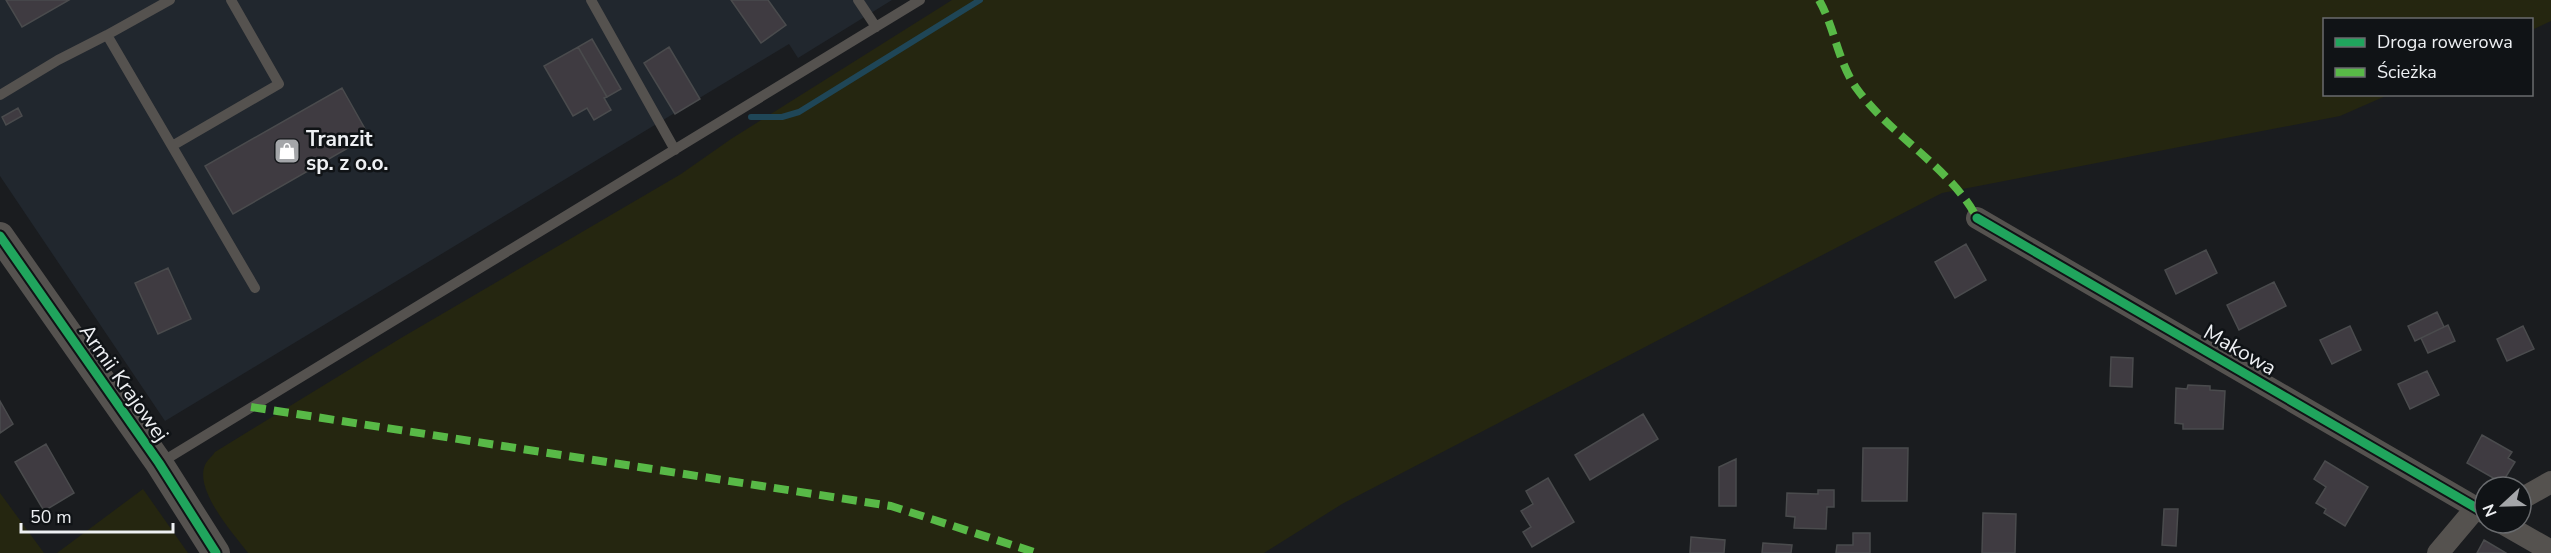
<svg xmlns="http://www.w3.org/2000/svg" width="2551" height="553" font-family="'Nunito Sans',sans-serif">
<rect width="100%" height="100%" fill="#1a1c1f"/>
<path fill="#21272e" d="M0,0H892L798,58L789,44L165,421L0,176Z"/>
<path fill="#252610" d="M952,0H2551V21L2532,30V20H2324V94L2388,95L2340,116L1942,193L1342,504L1264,553H248C233,533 192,488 206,463C208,459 213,456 215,452L401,338L681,174L731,139Z
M143,489L188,553H57Z
M0,493L44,553H0Z"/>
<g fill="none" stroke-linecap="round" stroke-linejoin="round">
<path stroke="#1f4657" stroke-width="6" d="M751,117H782L799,112L980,0"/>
</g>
<path fill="#3f3b41" stroke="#4a4b4d" stroke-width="1.5" d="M6,0H69L22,27Z
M731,0H768L786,25L761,43Z
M592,39L621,89L607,97L578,47Z
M578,47L607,97L604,98L611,110L594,120L587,108L573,116L544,66Z
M669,47L700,99L675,114L644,63Z
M342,88L369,136L233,214L205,166Z
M18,108L22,116L6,125L2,117Z
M1966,244L1986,280L1955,298L1935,262Z
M2206,250L2217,273L2176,294L2165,270Z
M168,268L191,319L158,334L135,283Z
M2274,282L2286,306L2239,330L2227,305Z
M2437,312L2444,327L2415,341L2408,326Z
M2448,325L2455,341L2428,353L2421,338Z
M2350,326L2361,350L2332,364L2320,340Z
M2523,326L2534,349L2507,361L2497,339Z
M2111,357L2133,358L2132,387L2110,386Z
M2427,371L2439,395L2410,409L2398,384Z
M2188,385L2210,386V390L2225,391L2223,429H2183V424L2175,423L2176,388L2187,389Z
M0,401L13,424L0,433Z
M1643,414L1658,439L1590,480L1575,455Z
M2482,435L2512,452L2508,458L2515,462L2502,483L2467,463Z
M46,444L74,493L44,511L15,462Z
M1863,448H1908L1907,501H1862Z
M1736,459V506H1719V467Z
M2325,461L2368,487L2345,526L2324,513L2326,509L2316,503L2326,487L2314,479Z
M1548,478L1574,522L1532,547L1523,532L1531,527L1521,511L1533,504L1526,491Z
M1818,490H1834V507H1827L1826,529L1794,528L1795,517L1786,516L1787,493L1818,494Z
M2164,509H2178L2176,546L2162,545Z
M1983,513L2016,514L2015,553H1982Z
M1853,533H1870V553H1836L1837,545H1853Z
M1691,537L1725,540L1724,553H1690Z
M2484,540L2506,553H2477Z
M1763,543L1792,545L1791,553H1762Z"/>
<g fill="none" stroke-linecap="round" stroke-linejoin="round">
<path stroke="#55524f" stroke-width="10" d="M591,0L675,150
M858,0L876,27
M107,35L170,0
M0,95L58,60L107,35L255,288
M172,146L279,84L231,0
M160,463L920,0"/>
<path stroke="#55524f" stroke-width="22" d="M1977,218L2485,513
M2521,499L2551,482
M2502,523L2551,551
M2438,553L2476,508"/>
<path stroke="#55524f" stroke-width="28" d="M0,236L159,463L216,553"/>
<path stroke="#58b947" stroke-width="8" stroke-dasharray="15 8" stroke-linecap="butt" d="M1819,0C1835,28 1838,63 1857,89C1890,135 1951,168 1977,218
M251,407L891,506L1037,553"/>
<g stroke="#101316" stroke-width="13">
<path id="cycleway" d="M1977,218L2485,513
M0,236L159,463L216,553"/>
</g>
<use href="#cycleway" stroke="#20a55d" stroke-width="9"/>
</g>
<defs>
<g id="shop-square" transform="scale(1.35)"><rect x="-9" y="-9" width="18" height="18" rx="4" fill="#a4a6a9" stroke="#101316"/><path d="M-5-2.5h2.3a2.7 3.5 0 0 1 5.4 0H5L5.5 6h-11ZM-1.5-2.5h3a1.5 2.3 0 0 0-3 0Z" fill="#fff"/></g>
</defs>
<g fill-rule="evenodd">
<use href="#shop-square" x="287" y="151"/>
</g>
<g text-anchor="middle" stroke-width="5" stroke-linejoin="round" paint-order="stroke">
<g font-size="21" font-weight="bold" fill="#eef0f3" stroke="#101316" text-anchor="start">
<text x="306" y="146">Tranzit<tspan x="306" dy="24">sp. z o.o.</tspan></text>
</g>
<g font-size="21" fill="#eef0f3" stroke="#101316">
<text transform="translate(2240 350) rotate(30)" y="7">Makowa</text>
<text transform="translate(124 383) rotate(55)" y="7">Armii Krajowej</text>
</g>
</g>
<rect x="2323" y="18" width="210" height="78" fill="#101316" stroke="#696b6e" stroke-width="1.5"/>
<rect x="2335" y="38" width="30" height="9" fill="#20a55d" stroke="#696b6e" stroke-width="1.5"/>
<text x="2377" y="48" font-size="18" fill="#eef0f3">Droga rowerowa</text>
<rect x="2335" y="68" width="30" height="9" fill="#58b947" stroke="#696b6e" stroke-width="1.5"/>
<text x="2377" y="78" font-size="18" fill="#eef0f3">Ścieżka</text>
<g transform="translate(2503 505) rotate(248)"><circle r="28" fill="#101316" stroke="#696b6e" stroke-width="1.5"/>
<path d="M0-4.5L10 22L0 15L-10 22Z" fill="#a4a6a9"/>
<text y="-9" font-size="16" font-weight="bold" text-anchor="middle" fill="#eef0f3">N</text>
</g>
<path d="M21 523v9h152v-9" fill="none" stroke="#eef0f3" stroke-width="3"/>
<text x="30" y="523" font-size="18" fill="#eef0f3" stroke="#101316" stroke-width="4.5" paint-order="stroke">50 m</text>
</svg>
